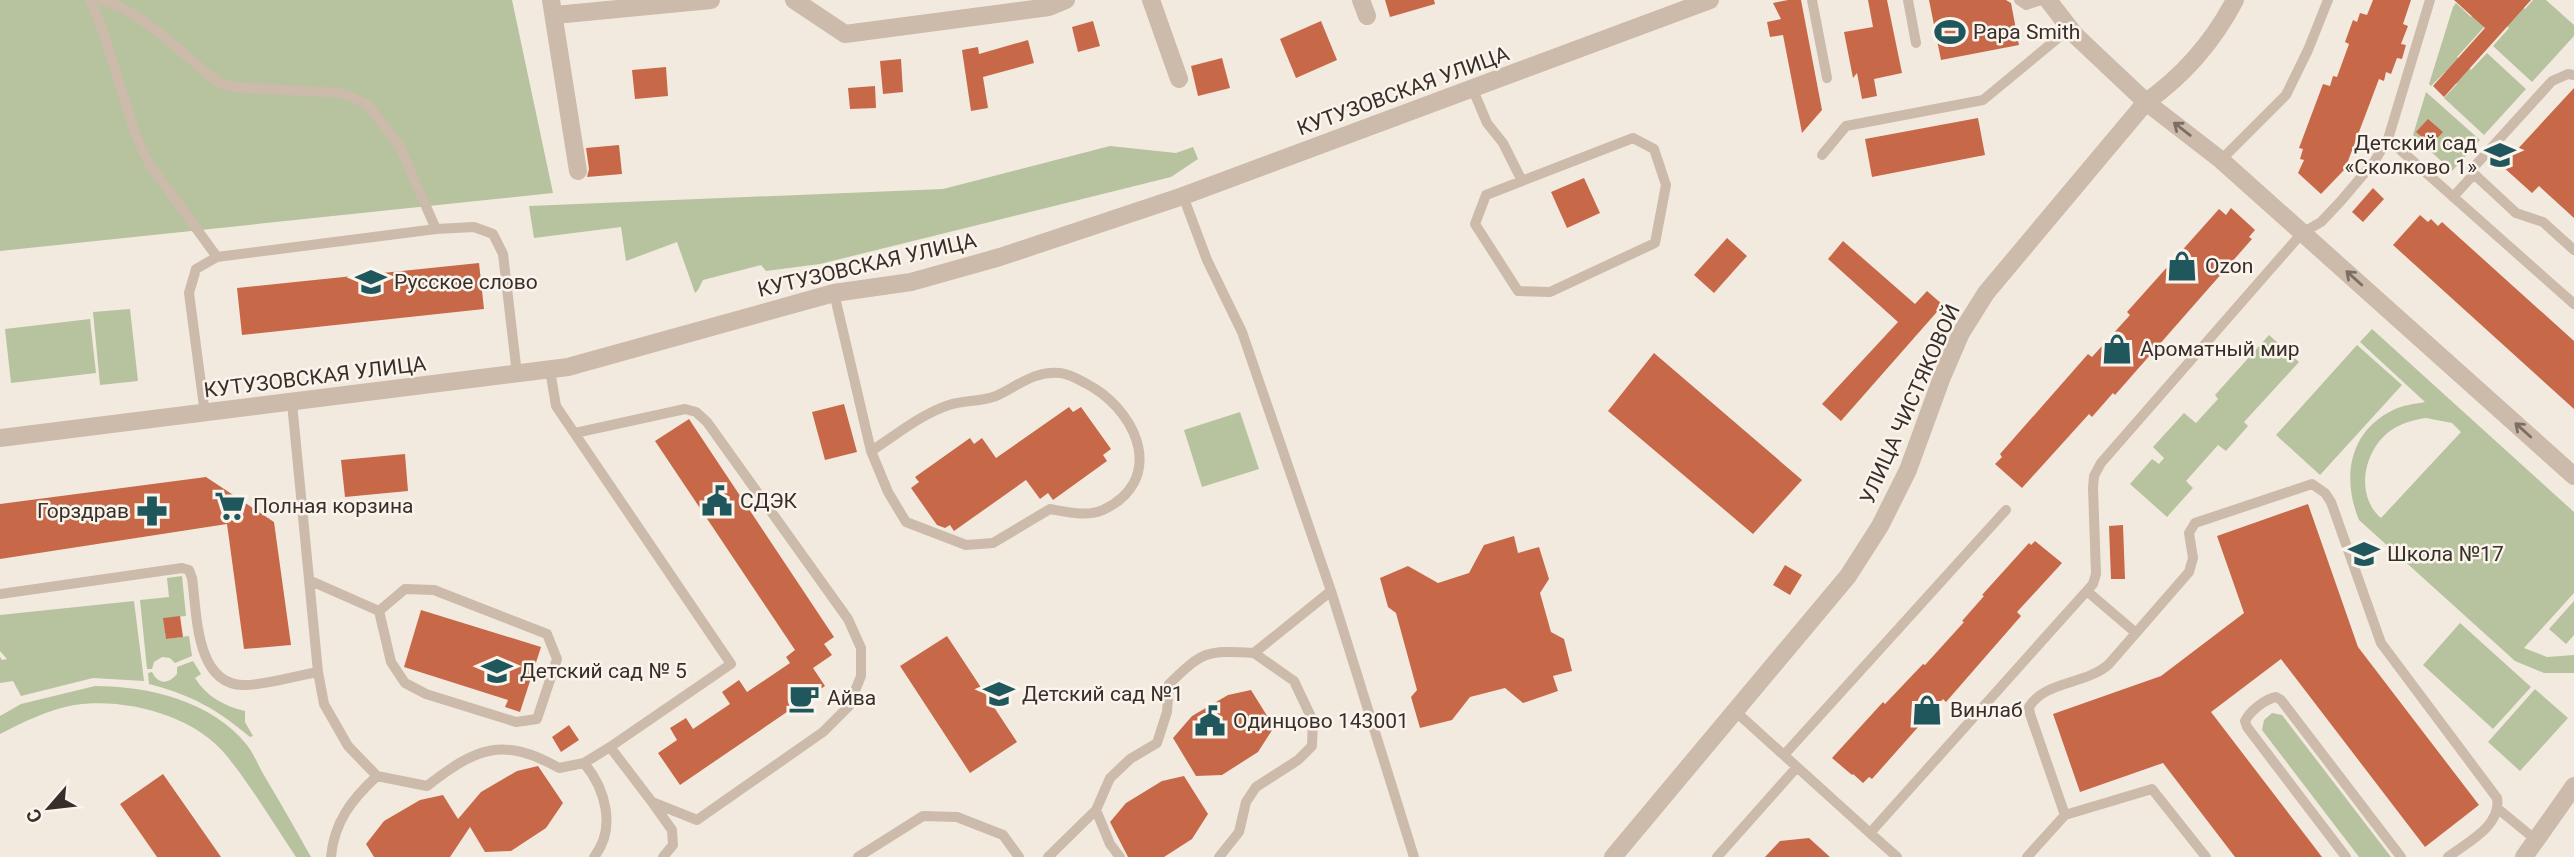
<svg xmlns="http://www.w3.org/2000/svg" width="2574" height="857" font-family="Roboto,sans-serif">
<rect width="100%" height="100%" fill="#f3eadf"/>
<path fill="#b6c39e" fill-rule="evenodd" d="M0,0H512L553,193L0,251Z
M2486,0H2514L2525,9L2533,0H2546L2574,25V36L2532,82L2493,46L2509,28L2495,15L2457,57L2471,70L2487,53L2526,89L2484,135L2444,98L2457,84L2445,72L2431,86L2429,84L2453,7L2456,3L2471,17Z
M2426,92L2480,140L2452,171L2413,135Z
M1110,146L1176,153L1193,147L1198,159L1171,177L820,264L766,271L761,265L703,280L698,290L695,293L677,242L626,261L621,227L534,238L529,206L943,189Z
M130,309L138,381L100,385L93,312Z
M90,319L96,373L11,383L5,329Z
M2372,329L2574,512V593L2524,648L2547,657L2574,655V673H2544L2515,661L2359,520C2342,479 2348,432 2393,410C2403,405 2414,404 2425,402L2360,342ZM2426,418L2452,423L2461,432L2381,518C2355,496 2363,451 2390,431C2401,423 2413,420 2426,418Z
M2269,335L2299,362L2244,422L2248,426L2226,451L2218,445L2186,481L2193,488L2167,517L2130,484L2152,459L2159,464L2164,458L2153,447L2184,413L2196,423L2218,399L2215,395Z
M2357,345L2402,385L2320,475L2276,435Z
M1240,412L1259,469L1202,487L1184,430Z
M182,576L186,616L164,618L166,639L189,636L192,656L175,663L170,658L162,657L154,662L152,669H147L140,600L169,597L167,578Z
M134,601L144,681L93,678L21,696L13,681L0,683V657L2,660L7,659L0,651V615Z
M2574,601V635L2566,644L2549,629Z
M2460,623L2531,687L2493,729L2423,665Z
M193,661L201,674L195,678C207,697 224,706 245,711V722L253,736L250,737C217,709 191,695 149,684L148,673L152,672C158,685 169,684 177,674V667Z
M95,686C148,686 212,701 247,745C254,754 259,767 265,777C281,804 296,830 311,857H296C273,823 252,787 226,755C194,715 124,697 74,705C47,710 24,722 0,734V716L21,704Z
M2535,689L2568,718L2520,771L2488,742Z
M2272,713L2282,715L2391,857H2359L2262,730L2264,720Z"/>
<path fill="#c76949" d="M1385,0H1434L1435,4L1390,17Z
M1788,0H1801L1822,110L1802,133L1783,35L1770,37L1767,22L1781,19L1773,3Z
M1868,0H1887L1902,73L1874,79L1877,96L1862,99L1857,73L1853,78L1844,32L1873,27Z
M1929,0H2006L2011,3L2019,45L1941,60Z
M2373,0H2411L2403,24L2408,26L2401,44L2406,45L2402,59L2397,58L2391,74L2386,72L2384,81L2379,79L2345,169L2321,194L2298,173L2304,160L2300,159L2303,149L2299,148L2323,84L2330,86L2333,76L2337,77L2349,44L2345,42L2353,20L2357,22L2360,13L2367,15Z
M2454,0H2531L2444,97L2433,86L2485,28Z
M1093,21L1100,46L1078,52L1072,27Z
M1321,21L1337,60L1296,78L1280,39Z
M1028,40L1034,63L983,77L988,108L971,111L962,50L978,47L979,54Z
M1222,58L1230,88L1198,96L1191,66Z
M901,59L903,92L883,94L880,61Z
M666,67L668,96L635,99L632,70Z
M875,86L876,108L850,109L848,88Z
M2574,88V218L2539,186L2532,193L2502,166Z
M1978,118L1985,155L1872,177L1865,139Z
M2428,119L2443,132L2431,145L2416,132Z
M619,145L622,174L587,177L589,169L586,148Z
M1584,178L1600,213L1567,228L1551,192Z
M2373,188L2384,199L2363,222L2352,212Z
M2231,208L2255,230L2249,237L2252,239L2115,395L2113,393L2092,417L2089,414L2022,488L1995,464L2002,457L2000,454L2088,354L2092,357L2130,315L2127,312L2219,209L2226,215Z
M2420,215L2428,222L2431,219L2438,226L2442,222L2574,341V409L2393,245Z
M1727,238L1747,256L1714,293L1694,275Z
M1843,241L1915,304L1927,291L1943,305L1841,421L1822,404L1898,322L1828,259Z
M479,263L484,309L242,335L237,288Z
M1654,353L1802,480L1753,534L1608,411Z
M844,404L857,452L825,460L812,412Z
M1069,407L1073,412L1081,407L1111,449L1103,455L1107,461L1053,500L1048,493L1040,499L1026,480L954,531L950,525L945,528L937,525L911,488L919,482L915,477L970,438L974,444L982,438L996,458Z
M689,419L834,637L824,644L832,655L813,668L825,686L680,785L658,753L677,740L670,728L686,718L693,729L730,704L722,692L739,680L747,692L790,663L786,657L795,650L655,441Z
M405,454L408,491L345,497L341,460Z
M206,477L274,522L291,645L244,649L227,524L0,559V504Z
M2308,504L2358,647L2479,805L2425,847L2281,659L2211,712L2322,857H2235L2163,763L2080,792L2053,714L2161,676L2244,613L2217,536Z
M2123,525L2125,579H2111L2109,526Z
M1514,536L1518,553L1539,547L1549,579L1540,593L1551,632L1564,639L1572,671L1553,676L1558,691L1523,703L1505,688L1470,697L1452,720L1420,728L1411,697L1417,690L1396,613L1388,607L1380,578L1408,566L1438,583L1469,573L1484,545Z
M2035,541L2062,563L2017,612L2021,616L1946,702L1943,699L1872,779L1869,777L1863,783L1853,774L1852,775L1832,758L1883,702L1885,704L1923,664L1925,665L1964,622L1962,621L1984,596L1982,595L2029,543L2031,545Z
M1785,565L1802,575L1790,595L1773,585Z
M421,610L541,647L520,712L505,707L508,700L404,667Z
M180,616L183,637L166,639L163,618Z
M947,636L1017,742L970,773L900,666Z
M1251,690L1274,727L1258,752L1222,775L1196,776L1173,738L1192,716L1228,695Z
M569,725L579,740L561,752L552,737Z
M538,766L563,803L546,828L511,851L485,852L470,827L450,857H374L366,844L384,821L420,800L443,795L458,819L481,792L517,771Z
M163,774L221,857H157L120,804Z
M1184,776L1208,814L1192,839L1164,857H1128L1110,822L1126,803L1162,781Z
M1809,838L1830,857H1765L1780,841Z"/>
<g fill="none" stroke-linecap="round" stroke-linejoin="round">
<path stroke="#ccbaaa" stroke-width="10" d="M90,0L103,31L135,133L148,162L217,257
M101,0C144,11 183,56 218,82L232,87L341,93L367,104L399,145L436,229
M1812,0L1827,78
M1908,0L1916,43
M2019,0L2026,5L2041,0
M2574,75L2568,74L2552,81L2472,169L2474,174L2516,213L2543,222L2574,250
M1473,90L1487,123L1503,143L1522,181L1633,138L1654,149L1666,185L1655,243L1550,292L1518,291L1475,224L1486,195L1522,181
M2388,139L2574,304
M1822,155L1846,126L1983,100L2069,29
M2221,160L2286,95L2308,50L2328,0
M1183,196L1207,260L1242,332L1331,591L1414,857
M2453,197L2474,174
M834,293L871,451L888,492L906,522L966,545L993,543L1050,509C1067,512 1087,517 1103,510C1164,481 1140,417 1094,388C1085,383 1071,374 1060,373C1035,370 1016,387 996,396C981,402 963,400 949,405C921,414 895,436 871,451
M550,370L556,406L731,664L610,747L652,802L697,820L823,732L849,706L861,676V648L848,619L707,422L696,412L685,409L575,433
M292,403L318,672L324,704L348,746L377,776
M205,414L189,293L196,269L217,257L436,229L474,227L493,234L503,254L517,374
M311,581L379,611
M405,589L434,590L547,634L557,659L537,719L516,722L426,694L405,683L391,662L379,611Z
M2088,592L2136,633
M0,594L182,568L189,570L192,578C197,612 195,684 243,685C262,686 299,675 318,672
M1735,711L1870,833L2093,584L2096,574L2093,488L2094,476L2101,463L2302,233L2321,222L2340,202L2374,162L2388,139L2430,0
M1784,755L2006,510
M584,763C605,788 617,828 594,857
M652,802L672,830L673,845L663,857
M2497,808L2536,840
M1096,810L1110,844L1120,857
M2065,815L2030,714L2029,707C2046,680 2086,685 2109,664L2189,572L2193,558L2189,533L2195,523L2312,484L2325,493L2331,502L2381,643L2497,798C2502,826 2466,843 2448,857
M1870,833L1897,857
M331,857C334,822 352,799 377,776L427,786C476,748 502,736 559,768L584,763L610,747
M858,857L923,816L957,817L1003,835L1019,857
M1048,857L1096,810L1110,778L1130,759L1157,743L1167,712L1169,684C1203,651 1206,650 1254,653L1331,591
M1219,857L1239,832L1246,802L1256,787L1298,760L1312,746L1313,721L1294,681L1254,653
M1717,857L1797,767
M2027,857L2065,815L2152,789L2206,857
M2346,857L2247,727L2245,721C2250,711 2265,699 2276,697L2281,700L2401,857"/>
<path stroke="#ccbaaa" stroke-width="18" d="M551,0L578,171
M794,0L845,34L1049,7L1066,0
M1151,0L1179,79
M1361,0L1367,16
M555,15L711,0
M2146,102L2221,160L2574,476"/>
<path stroke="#ccbaaa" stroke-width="18" d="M2048,0L2075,35L2146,102
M0,438L568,367L834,293L911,282L1000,257L1183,196L1710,0
M1613,857L1848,576L1880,526L1908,470L1942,377L1961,333L1986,293L2146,102C2183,76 2214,40 2235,0
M2524,857L2574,786"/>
</g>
<defs><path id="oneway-shaft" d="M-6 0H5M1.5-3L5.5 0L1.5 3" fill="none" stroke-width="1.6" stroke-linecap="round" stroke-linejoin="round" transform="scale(1.75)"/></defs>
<g stroke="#7b6e64">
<use href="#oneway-shaft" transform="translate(2182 129) rotate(-142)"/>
<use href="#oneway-shaft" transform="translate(2354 278) rotate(-138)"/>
<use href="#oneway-shaft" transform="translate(2523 430) rotate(-138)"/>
</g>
<defs>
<g id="stadium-bare" transform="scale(2.415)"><path d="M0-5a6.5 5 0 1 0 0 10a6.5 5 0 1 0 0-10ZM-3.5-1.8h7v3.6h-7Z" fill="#1f575c" stroke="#faf4ec" stroke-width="2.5" paint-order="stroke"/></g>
<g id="school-bare" transform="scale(2.415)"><path d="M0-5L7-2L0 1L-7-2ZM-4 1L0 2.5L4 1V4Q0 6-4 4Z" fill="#1f575c" stroke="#faf4ec" stroke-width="2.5" paint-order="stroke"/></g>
<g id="shop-bare" transform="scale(2.415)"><path d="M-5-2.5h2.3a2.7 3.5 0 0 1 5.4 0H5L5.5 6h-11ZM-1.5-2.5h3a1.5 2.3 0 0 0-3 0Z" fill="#1f575c" stroke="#faf4ec" stroke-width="2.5" paint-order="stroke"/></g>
<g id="civic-bare" transform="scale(2.415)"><path d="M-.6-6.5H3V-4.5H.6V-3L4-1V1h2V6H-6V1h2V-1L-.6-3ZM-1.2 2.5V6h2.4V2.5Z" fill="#1f575c" stroke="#faf4ec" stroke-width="2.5" paint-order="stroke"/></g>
<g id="supermarket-bare" transform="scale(2.415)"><path d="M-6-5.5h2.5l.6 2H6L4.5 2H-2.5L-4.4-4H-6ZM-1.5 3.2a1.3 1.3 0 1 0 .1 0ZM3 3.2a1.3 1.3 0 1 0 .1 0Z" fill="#1f575c" stroke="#faf4ec" stroke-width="2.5" paint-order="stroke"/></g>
<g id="pharmacy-bare" transform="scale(2.415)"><path d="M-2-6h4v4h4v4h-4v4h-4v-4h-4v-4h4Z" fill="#1f575c" stroke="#faf4ec" stroke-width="2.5" paint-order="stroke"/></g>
<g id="cafe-bare" transform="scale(2.415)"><path d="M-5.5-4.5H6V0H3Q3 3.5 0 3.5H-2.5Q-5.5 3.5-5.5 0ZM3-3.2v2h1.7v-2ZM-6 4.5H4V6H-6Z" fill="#1f575c" stroke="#faf4ec" stroke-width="2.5" paint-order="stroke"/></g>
</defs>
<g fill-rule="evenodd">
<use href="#stadium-bare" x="1950" y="32"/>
<use href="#school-bare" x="2500" y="155"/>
<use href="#shop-bare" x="2182" y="266"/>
<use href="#school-bare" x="371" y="282"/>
<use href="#shop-bare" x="2117" y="349"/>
<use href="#civic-bare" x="717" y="501"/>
<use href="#supermarket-bare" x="230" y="506"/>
<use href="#pharmacy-bare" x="152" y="511"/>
<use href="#school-bare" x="2364" y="554"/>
<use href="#school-bare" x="497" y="671"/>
<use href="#school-bare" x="999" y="694"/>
<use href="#cafe-bare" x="804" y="698"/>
<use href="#shop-bare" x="1927" y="710"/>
<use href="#civic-bare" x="1210" y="721"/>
</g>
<g text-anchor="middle" stroke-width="5" stroke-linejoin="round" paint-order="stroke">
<g font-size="21" fill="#392f2a" stroke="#faf4ec" text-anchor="start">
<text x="1973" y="39">Papa Smith</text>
<text x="2477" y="150" text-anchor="end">Детский сад<tspan x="2477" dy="24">«Сколково 1»</tspan></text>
<text x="2205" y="273">Ozon</text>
<text x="394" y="289">Русское слово</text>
<text x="2140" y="356">Ароматный мир</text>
<text x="740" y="508">СДЭК</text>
<text x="253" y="513">Полная корзина</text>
<text x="129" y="518" text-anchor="end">Горздрав</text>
<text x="2387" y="561">Школа №17</text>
<text x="520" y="678">Детский сад № 5</text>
<text x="1022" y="701">Детский сад №1</text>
<text x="827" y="705">Айва</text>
<text x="1950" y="717">Винлаб</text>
<text x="1233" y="728">Одинцово 143001</text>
</g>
<g font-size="21" fill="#392f2a" stroke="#faf4ec">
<text transform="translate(1403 91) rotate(-20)" y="7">КУТУЗОВСКАЯ УЛИЦА</text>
<text transform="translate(867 265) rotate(-13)" y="7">КУТУЗОВСКАЯ УЛИЦА</text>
<text transform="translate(315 377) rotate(-7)" y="7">КУТУЗОВСКАЯ УЛИЦА</text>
<text transform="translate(1910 404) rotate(-66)" y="7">УЛИЦА ЧИСТЯКОВОЙ</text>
</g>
</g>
<g transform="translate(49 808) rotate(242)" stroke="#faf4ec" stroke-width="5" paint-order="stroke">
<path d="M0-5L12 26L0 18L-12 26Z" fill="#392f2a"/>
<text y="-10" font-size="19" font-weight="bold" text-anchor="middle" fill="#392f2a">С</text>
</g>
</svg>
